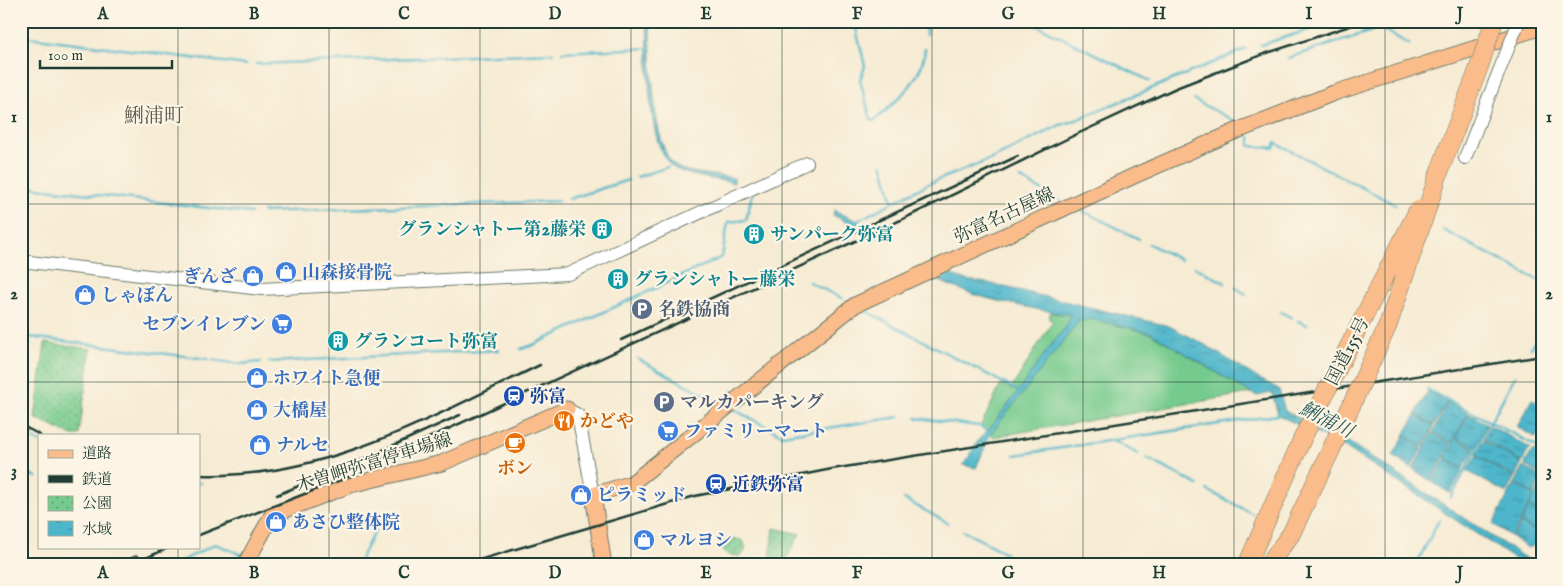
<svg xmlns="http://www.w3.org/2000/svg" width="1563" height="586" font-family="'IM FELL English','Noto Serif JP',serif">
<defs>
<pattern id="park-dots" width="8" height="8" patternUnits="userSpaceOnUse" patternTransform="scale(1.25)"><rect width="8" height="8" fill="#75ca8d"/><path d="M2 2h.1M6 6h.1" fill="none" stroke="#5fa574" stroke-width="1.8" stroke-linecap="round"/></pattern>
<pattern id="garden-furrows" width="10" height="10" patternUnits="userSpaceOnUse" patternTransform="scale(1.25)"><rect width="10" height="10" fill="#75ca8d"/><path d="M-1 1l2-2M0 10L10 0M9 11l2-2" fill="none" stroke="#5fa574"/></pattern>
<pattern id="water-ripples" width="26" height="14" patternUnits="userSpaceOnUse" patternTransform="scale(1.25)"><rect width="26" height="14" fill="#4db6ca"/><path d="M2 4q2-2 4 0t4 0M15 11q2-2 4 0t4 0" fill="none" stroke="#3f95a5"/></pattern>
</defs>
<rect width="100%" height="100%" fill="#fcf5e5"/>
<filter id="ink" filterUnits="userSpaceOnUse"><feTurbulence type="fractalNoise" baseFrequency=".02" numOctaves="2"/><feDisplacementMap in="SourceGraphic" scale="10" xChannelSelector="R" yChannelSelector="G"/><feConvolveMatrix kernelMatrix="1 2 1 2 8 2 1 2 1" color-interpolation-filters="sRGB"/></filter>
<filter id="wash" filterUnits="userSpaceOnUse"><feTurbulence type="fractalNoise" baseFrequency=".0096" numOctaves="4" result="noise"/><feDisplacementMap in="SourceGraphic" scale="20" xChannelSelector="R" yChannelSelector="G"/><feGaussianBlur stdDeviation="1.12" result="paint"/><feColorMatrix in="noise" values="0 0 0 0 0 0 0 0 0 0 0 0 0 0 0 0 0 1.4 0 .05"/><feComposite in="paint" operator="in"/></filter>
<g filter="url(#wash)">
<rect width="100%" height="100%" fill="#f6ebd3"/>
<path fill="#75ca8d" stroke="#4a8460" d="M1050,313L1070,315L1071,320L1020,390L1012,387L1053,321L1049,319Z
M1091,319L1150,333L1251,393L993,437L990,435L1079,320Z
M1001,384L1017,391V393L987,432L981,427L982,423Z"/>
<path fill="url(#park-dots)" stroke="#4a8460" d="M45,343L91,349L79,435H70L35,418Z
M774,528L800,534L783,565H769Z"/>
<path fill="url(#garden-furrows)" stroke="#4a8460" d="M735,538L743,541C747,547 746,553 740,556L729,555L720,549L722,541Z"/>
<path fill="url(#water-ripples)" stroke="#367a7f" d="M647,25L650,26C652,56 651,151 677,167C690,174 719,175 734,178V183C718,179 687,177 674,168C645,147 649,59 647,25Z
M834,210L857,221L879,236L873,240L852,224L848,227L845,224L847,222L833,215Z
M943,272L966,280L988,283L1169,326L1202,343L1256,377L1279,389L1285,411L1350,443L1536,565L1519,562L1348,449L1278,415L1272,393L1257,396L1251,393L1151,333L1091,319L1079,321L990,435L976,468L963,465C972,455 975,439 987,432L1017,393L1048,349L1068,324L1070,315C1025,307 978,300 937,280L936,275Z
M1428,391L1447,402L1434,425L1415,415Z
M1532,399L1542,405V427L1536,438L1517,427Z
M1448,402L1468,413L1452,443L1433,432Z
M1469,414L1487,424L1475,448L1456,437Z
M1415,416L1434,426L1423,447L1404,435Z
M1491,426L1530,448L1522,462L1484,440Z
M1432,433L1451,444L1431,481L1413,469Z
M1404,436L1422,448L1411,468L1393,456Z
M1456,438L1474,449L1463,468L1445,458Z
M1483,441L1522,463L1515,477L1476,455Z
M1533,450L1542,455V475L1524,465Z
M1476,456L1514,478L1506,493L1467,471Z
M1445,459L1463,469L1450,493L1432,482Z
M1524,467L1542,477L1534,494L1515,483Z
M1542,483V513L1529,506Z
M1514,484L1534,495L1512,537L1493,524Z
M1529,507L1542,514L1540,533L1521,522Z
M1521,523L1540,534L1533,546L1528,548L1513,538Z"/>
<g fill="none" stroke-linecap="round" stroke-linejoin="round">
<path stroke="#4db6ca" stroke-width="2.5" d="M1028,21L1150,81
M855,25L865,66L860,80L871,120L874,121C896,101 924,80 925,48
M1380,28L1409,44
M926,35V21
M21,36L246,65
M1261,45L1336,21
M562,52L650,48
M1288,58L1402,21
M256,64L553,53
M1194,100L1239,123
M1250,136V146L1274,148L1276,143L1396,205
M882,163L893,202
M637,177L668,167
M1021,179L1060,200
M21,186L251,213
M569,199L628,180
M1081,210L1139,239
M263,212L559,201
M855,222L930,183L994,158L1060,125L1071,122L1246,49
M1443,230L1542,282
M1149,244L1181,260
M1195,267L1225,283
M809,282L843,299
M1236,288L1246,294
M862,309L1019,391
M1281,312L1292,318
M1298,321L1307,325
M21,336L208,359
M1531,348L1542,328
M521,349L533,345L722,257L728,222L746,220L752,195
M638,359L720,403
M212,360L240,364L261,362
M269,362L499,350
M1427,389L1542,449
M735,410L782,435L899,417
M916,418L979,426L988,431
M21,433L39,442
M1113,441L1138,454
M1015,455L1278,415
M1146,458L1198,485
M21,470L36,477
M199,483H201
M1207,490L1253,514
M1451,497L1515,376
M904,499L948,523
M963,531L1006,553
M253,559L263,565
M1018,559L1030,565
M176,564L215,544L245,556
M92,565V564
M357,565L382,517
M1416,565L1439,520"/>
</g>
</g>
<g filter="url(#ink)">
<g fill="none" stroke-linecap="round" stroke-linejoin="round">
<g stroke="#6a7a6c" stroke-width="14">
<path id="minor" d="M1465,158L1488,99
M21,261L261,289L568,274L807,163
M567,409L578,415L593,495"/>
</g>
<g stroke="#6a7a6c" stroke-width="17">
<path id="major" d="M245,565L272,515L350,485L442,463L567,409
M604,565L593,495L632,483L855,305L1136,175L1234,132L1334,93L1542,27"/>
</g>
<g stroke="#6a7a6c" stroke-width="19">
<path id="highway" d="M1247,565L1304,435
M1268,565L1291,534L1330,452"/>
</g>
<use href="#minor" stroke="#fff" stroke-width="12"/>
<use href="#major" stroke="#f9bc8a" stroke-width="15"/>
<use href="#highway" stroke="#f9bc8a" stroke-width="18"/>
<path stroke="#1f3d34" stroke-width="2.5" d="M621,340L1018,156
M21,425L40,435
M199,475C324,480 431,417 540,365
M277,495L359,461L460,415
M199,535L356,474L383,459L903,219L1075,135L1176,88L1264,54L1365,21
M116,565L137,556
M131,565L170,547
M462,565L695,496L832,469L1542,356"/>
<g stroke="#6a7a6c" stroke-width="14" stroke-linecap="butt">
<path id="minor-bridge" d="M1488,99L1519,21"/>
</g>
<g stroke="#6a7a6c" stroke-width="19" stroke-linecap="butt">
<path id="highway-bridge" d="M1304,435L1418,210
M1330,452L1388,325L1441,167L1479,67L1494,21"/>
</g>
<use href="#minor-bridge" stroke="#fff" stroke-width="12"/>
<use href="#highway-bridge" stroke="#f9bc8a" stroke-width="18"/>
</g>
</g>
<path fill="none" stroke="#1f3d34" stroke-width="1" stroke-opacity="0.55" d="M178,21V435M329,21V565M480,21V565M631,21V565M782,21V565M932,21V565M1083,21V565M1234,21V565M1385,21V565M21,204H1542M21,382H1542M178,547V565"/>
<defs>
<g id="building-disc" transform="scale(1.125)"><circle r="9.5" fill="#0f9aa8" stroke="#fcf5e5"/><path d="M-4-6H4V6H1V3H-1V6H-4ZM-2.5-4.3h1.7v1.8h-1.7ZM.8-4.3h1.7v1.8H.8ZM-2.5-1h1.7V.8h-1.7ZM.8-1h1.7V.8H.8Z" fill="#fff"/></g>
<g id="shop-disc" transform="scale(1.125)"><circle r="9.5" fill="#3f7fe0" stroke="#fcf5e5"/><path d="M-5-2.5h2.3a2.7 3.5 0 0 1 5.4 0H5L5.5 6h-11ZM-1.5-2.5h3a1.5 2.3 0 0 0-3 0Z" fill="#fff"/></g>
<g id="parking-disc" transform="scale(1.125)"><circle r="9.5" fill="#5c6f8a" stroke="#fcf5e5"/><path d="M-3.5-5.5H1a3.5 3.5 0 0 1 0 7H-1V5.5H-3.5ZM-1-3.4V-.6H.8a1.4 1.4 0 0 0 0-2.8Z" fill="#fff"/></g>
<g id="supermarket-disc" transform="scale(1.125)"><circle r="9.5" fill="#3f7fe0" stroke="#fcf5e5"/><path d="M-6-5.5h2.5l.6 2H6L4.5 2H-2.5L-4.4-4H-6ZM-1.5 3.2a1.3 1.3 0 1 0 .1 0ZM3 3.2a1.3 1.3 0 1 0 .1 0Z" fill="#fff"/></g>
<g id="station-disc" transform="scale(1.125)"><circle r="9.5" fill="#1a4fb4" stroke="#fcf5e5"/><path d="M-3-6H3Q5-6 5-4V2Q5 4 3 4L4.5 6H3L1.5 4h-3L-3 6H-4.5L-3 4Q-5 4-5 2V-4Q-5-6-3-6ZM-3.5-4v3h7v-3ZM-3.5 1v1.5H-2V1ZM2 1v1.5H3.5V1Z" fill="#fff"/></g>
<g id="restaurant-disc" transform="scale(1.125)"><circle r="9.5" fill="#e8710a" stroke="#fcf5e5"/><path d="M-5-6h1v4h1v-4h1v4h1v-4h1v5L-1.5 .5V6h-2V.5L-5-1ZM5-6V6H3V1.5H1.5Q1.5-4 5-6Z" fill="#fff"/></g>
<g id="cafe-disc" transform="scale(1.125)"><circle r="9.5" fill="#e8710a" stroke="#fcf5e5"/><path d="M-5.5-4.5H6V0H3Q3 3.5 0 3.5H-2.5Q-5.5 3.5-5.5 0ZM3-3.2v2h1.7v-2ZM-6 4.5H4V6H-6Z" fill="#fff"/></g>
</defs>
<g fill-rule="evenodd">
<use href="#building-disc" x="602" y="229"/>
<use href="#building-disc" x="754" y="234"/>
<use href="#shop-disc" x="286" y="272"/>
<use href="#shop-disc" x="253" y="276"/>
<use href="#building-disc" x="618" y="279"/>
<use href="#shop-disc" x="85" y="295"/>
<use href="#parking-disc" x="642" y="309"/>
<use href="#supermarket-disc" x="282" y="324"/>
<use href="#building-disc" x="338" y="341"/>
<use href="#shop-disc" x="257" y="378"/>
<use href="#station-disc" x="514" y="396"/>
<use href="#parking-disc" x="664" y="402"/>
<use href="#shop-disc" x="257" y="410"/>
<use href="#restaurant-disc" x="564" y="421"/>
<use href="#supermarket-disc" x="668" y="431"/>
<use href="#cafe-disc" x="515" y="443"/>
<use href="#shop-disc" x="260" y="445"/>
<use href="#station-disc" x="716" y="484"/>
<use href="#shop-disc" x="581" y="495"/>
<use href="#shop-disc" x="276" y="522"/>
<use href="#shop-disc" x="644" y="540"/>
</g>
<g text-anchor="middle" stroke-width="4.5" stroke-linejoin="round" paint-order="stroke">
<g font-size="18" fill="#1f3d34" stroke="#fcf5e5">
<text transform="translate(1004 215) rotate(-25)" y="6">弥富名古屋線</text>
<text transform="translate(1347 351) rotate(-63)" y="6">国道155号</text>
<text transform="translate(374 462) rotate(-17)" y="6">木曽岬弥富停車場線</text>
</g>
<g font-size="18" font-weight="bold" fill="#0d838f" stroke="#fcf5e5" text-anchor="start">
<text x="586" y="235" text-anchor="end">グランシャトー第2藤栄</text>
<text x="770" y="240">サンパーク弥富</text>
<text x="634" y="285">グランシャトー藤栄</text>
<text x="354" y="347">グランコート弥富</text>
</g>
<g font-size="18" font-weight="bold" fill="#366cbe" stroke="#fcf5e5" text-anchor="start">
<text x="302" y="278">山森接骨院</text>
<text x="237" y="282" text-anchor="end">ぎんざ</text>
<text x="101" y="301">しゃぼん</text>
<text x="266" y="330" text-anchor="end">セブンイレブン</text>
<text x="273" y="384">ホワイト急便</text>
<text x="273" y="416">大橋屋</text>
<text x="684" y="437">ファミリーマート</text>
<text x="276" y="451">ナルセ</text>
<text x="597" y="501">ピラミッド</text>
<text x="292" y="528">あさひ整体院</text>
<text x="660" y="546">マルヨシ</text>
</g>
<g font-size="18" font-weight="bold" fill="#4e5e75" stroke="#fcf5e5" text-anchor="start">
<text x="658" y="315">名鉄協商</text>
<text x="680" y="408">マルカパーキング</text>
</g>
<g font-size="18" font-weight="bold" fill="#164399" stroke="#fcf5e5" text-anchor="start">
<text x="530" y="402">弥富</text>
<text x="732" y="490">近鉄弥富</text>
</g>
<g font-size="18" font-weight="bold" fill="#c56008" stroke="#fcf5e5" text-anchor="start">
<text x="580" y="427">かどや</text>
<text x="515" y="474" text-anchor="middle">ボン</text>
</g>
<g font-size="19" font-style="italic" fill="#2a5b5a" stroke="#fcf5e5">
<text transform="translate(1327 419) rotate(27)" y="7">鯏浦川</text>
</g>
<g font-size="20" fill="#5d5c4f" stroke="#fcf5e5">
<text x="154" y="122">鯏浦町</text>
</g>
</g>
<rect width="1563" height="586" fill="none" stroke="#fcf5e5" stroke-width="55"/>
<rect x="38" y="434" width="162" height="115" fill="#fcf5e5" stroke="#a4ab9e"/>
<rect x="48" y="450" width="25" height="8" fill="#f9bc8a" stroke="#a4ab9e"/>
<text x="82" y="458" font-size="15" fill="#1f3d34">道路</text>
<rect x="48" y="475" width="25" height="8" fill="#1f3d34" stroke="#a4ab9e"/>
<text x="82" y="484" font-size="15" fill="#1f3d34">鉄道</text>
<rect x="48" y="496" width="25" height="15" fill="url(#park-dots)" stroke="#a4ab9e"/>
<text x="82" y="508" font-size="15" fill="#1f3d34">公園</text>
<rect x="48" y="521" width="25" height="15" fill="url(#water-ripples)" stroke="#a4ab9e"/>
<text x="82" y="534" font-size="15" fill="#1f3d34">水域</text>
<path d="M40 60v8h132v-8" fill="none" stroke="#1f3d34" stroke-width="2.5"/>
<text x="48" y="60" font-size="15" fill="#1f3d34" stroke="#fcf5e5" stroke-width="4" paint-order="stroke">100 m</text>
<rect x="28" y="28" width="1508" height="530" fill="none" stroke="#1f3d34" stroke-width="2"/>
<g font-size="16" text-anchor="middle" font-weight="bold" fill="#1f3d34">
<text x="103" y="19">A</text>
<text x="254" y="19">B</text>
<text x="404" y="19">C</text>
<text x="555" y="19">D</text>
<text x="706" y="19">E</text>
<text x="857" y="19">F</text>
<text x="1008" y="19">G</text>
<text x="1159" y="19">H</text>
<text x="1309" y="19">I</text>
<text x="1460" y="19">J</text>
<text x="14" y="122">1</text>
<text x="1549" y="122">1</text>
<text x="14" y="299">2</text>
<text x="1549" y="299">2</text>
<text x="14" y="476">3</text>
<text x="1549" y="476">3</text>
<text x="103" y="578">A</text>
<text x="254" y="578">B</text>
<text x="404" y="578">C</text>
<text x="555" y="578">D</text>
<text x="706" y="578">E</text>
<text x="857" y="578">F</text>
<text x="1008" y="578">G</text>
<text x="1159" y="578">H</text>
<text x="1309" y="578">I</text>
<text x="1460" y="578">J</text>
</g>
</svg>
